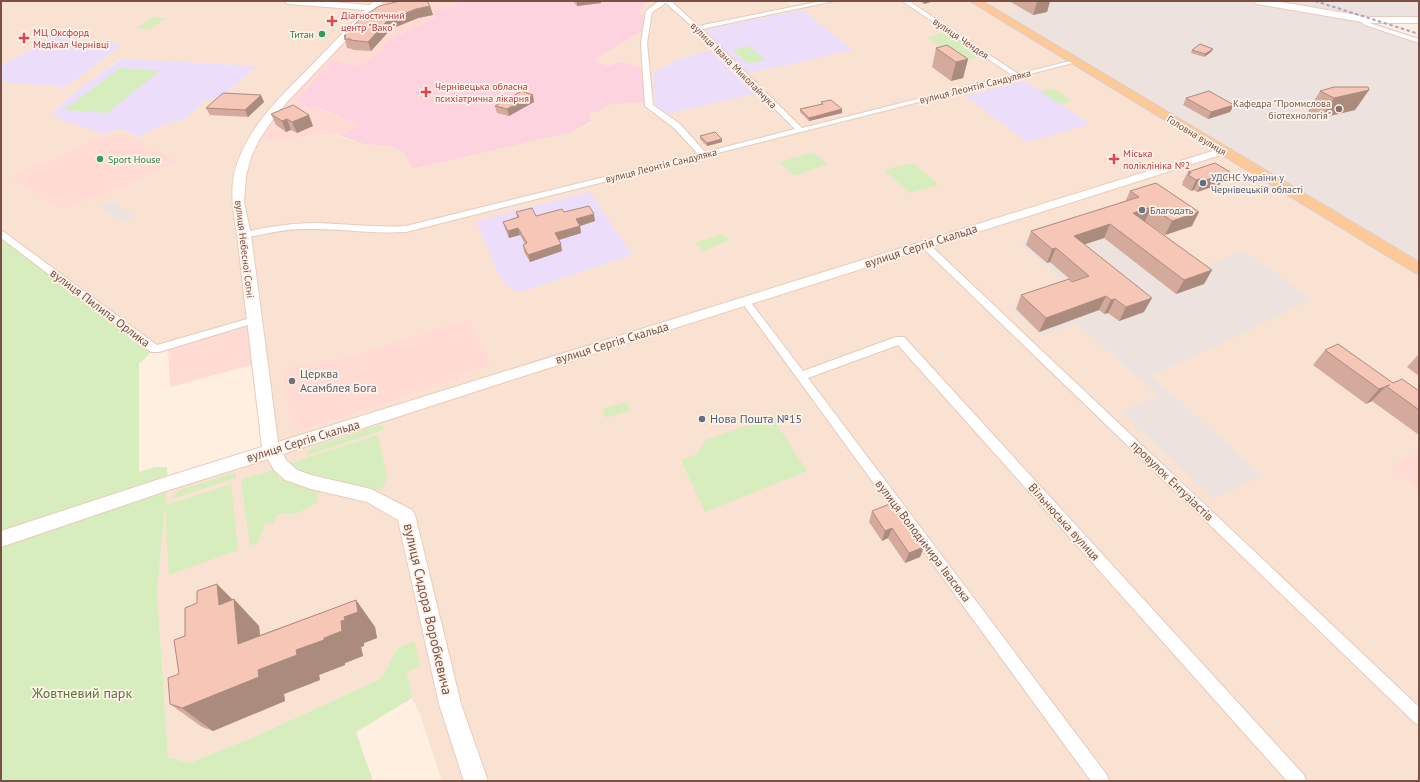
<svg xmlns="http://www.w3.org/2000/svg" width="1420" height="782" font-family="'PT Sans',sans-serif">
<rect width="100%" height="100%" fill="#feefe1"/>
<path fill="#f9e2d2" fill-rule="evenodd" d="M1,1H421L254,140L291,139L327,133L364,144L390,146L403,152L414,169L572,132L591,123L590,112H597L611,103L646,102L626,64L620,62L609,66L593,60L612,48L644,16L637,13L647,1H786L791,5L812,1H1004L1020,10L1001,15L1419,268V450L1388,467L1419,491V781H442L421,717L412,698L407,673L420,665L397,649L385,672L378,680L254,737L189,763L168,757L157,592L168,482L271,450L259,363L155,348L1,232V82L63,87L67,86L122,45L52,37L1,66ZM710,50L655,104L653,71L662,69L678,59ZM120,59L184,62L256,66L207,99L184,120L168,123L137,137L119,128L52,112L80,88ZM117,132L175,163L114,192L61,210L9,177L92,141ZM113,201L134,216V217L101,207ZM1018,242L1190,272L1217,346L1152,376L1263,475L1121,411L1158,395L1076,324L1042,336L1012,308L1070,288ZM470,318L490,365L465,373L467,377L303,430L301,423L292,426L327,359L334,360Z"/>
<path fill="#ffdbd4" d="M421,1H465L456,3L458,6L434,11L437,17L387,41L381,52L360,66L332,61L296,101L310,108L314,106L359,126L341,136L327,133L291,139L253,140L264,125L372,8Z
M117,132L138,140L176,162L114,192L61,210L9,177L92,141Z
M470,318L491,365L465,373L467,377L303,430L301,424L292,426L282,370L314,361L315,362L327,359L334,360Z
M255,320L259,363L170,387L168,351L155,348Z
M1419,450V491L1388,467Z"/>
<path fill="#ede2dd" d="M1004,1H1419V20H1381L1377,24L1419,38V268L1000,15L1019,10Z
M113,201L135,216L122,222L100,206Z
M1114,215L1190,272L1243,251L1311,299L1217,346L1152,376L1263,475L1214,499L1120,411L1158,395L1076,324L1042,336L1011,308L1070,288L1018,242Z"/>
<path fill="#ecdefb" d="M802,10L853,50L749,73L704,30Z
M52,37L122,45L67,86L63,87L1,82V66Z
M710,50L754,94L666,114L655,104L653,71L662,69L678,59Z
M121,59L184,62L257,66L220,99H207L184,120L168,123L137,137L119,128L104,134L62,120L52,112L80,88Z
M1025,81L1090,124L1027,142L965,96Z
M590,192L632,255L521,292L513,290L505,284L498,273L476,221Z"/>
<path fill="#fdd3df" d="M465,1H647L638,13L645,16L642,31L593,60L609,66L620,62L641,67L646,102L611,104L597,112H590L591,122L572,132L413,169L403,152L390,146L364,144L341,136L359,126L315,106L310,108L296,101L332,61L360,66L381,52L387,41L437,17L433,11L457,6L456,3Z"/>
<path fill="#d8edbe" d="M152,17L166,18L151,29L137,28Z
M947,32L983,56L961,61L926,37Z
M749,46L766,60L748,64L732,50Z
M120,68L160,71L107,113L64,110Z
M1053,88L1072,101L1059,104L1040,91Z
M813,152L828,164L794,176L779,162Z
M913,163L939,185L909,193L884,170Z
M1,232L155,348L139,364V472L155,467H167L168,482L166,505L231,484L238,550L169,575L165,509L157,592L168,757L189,763L254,737L378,680L385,672L397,649L414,641L420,665L407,673L412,698L356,732L373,781H1Z
M721,234L729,240L704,251L695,243Z
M626,402L630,411L606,418L602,409Z
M772,417L807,471L705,512L681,460L697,454L706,440Z
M379,425L383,427L384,430L305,456L312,447Z
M378,435L387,478L382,489L372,491L296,472L288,464Z
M273,470L282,480L322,491L316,494L318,502L298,513L277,514L273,523L265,524L258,543L250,546L241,480Z
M236,472V478L172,499L175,494L179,490Z"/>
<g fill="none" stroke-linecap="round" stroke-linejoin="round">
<g stroke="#e5cbbe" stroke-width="2">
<path id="street" d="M659,1H671L698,26L822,1H834L702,29L802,128L1012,75L902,1H909L1018,74L1074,60L1077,62L406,232C372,234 339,228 305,229C284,229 264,234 244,238L239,235L241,233C266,227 291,223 317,223C347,224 376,228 406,226L698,154L674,128L645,106L641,43L646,11ZM666,3L695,29L795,129L705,152L680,124L653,105L647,43L652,12Z
M1360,17L1369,23L1419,39V43L1365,25L1357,19Z
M1,231L4,232L157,345L254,317L259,320L258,322L159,352H151L1,238Z
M925,242L928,243L1419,707V725L1414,722L922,247L920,245Z
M746,299L749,300L803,371L896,337H904L1304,775L1306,781H1287L898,345L808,378L1107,775L1109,781H1091L743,304L741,302L743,300Z"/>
</g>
<g stroke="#ebcbbb" stroke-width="2">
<path id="secondary" d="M284,1H320L370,5L374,1H383L381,4L403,1H426L422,4L375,10L286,103L269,125L259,140L251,157L246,176L244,202L251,235L278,442L1219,149H1227L1229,151L1227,153L508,381L283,454L286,460L297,470L311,475L371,489L412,510L415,515L461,704L488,781H464L439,704L398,520L367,502L311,489L285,480L274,470L268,459L169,490L1,547V531L169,476L262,447L237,235C234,215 230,195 234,175C244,131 277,100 308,69C327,49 346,30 365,10L288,4Z
M1253,1H1275L1368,17H1419V23H1368L1257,4Z"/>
</g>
<g stroke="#d9cecb" stroke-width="2">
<path id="primary" d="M970,1H982L1419,262V274L1414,272Z"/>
</g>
<use href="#street" fill="#fff" fill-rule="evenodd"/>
<use href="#secondary" fill="#fff" fill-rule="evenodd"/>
<use href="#primary" fill="#ffc997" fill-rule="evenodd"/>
<path stroke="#af9fc9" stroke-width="2" stroke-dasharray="3.5 2.5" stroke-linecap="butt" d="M1315,1L1419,34"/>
</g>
<path fill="#d4aa9d" d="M573,1H601V3L577,6Z
M919,1H934L924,4Z
M1011,1H1050L1047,12L1033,15L1011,2Z
M430,6L433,15L418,18L391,29L371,51L353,50L352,49L347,48L344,36Z
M936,48L968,59L963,78L951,81L932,67Z
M1213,49L1211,52L1204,57L1191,53L1192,50Z
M1369,90L1355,110L1321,118L1308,111L1320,91Z
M1186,98L1234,105L1230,112L1208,119L1183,105Z
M264,102L248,117L210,115L206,108Z
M534,102L509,116L497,113L495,106Z
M821,102L842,113L809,121L800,112V109L821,104Z
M271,114L313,126L297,133L291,130L286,132L276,125Z
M700,136L722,142L707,146L700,139Z
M1188,172H1230L1224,183L1197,192L1194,190L1191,191L1182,185L1183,183H1182Z
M1130,191L1192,226L1165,235L1144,221L1212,270L1204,284L1176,294L1104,238L1084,244L1144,312L1119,321L1108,313L1104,314L1099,310L1039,332L1016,309L1021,295L1073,282L1050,262L1047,263L1026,245L1031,231L1125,202Z
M516,212L536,216L564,212L595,221L580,226L581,233L558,240L562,251L530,262L524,252L523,245L525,244L520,235L509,238L505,229L503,222L517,218Z
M1325,350L1393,383L1419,391V435L1372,401L1366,404L1313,365Z
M1419,355V376L1407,367L1417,356Z
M872,511L924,547L920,557L905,563L888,538L882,541L869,522Z
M232,599L259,626L260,635L356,600L375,627L377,638L364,643V646L361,647L363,656L345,663V665L319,675L320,680L284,694L285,701L213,731L202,727L170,704L179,674Z"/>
<path fill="#ac8b7f" d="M577,1H601V3L577,6Z
M924,1H934L924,4Z
M1043,1H1050L1047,12L1033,15L1037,2Z
M430,6L433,15L418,18L391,29L371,51L368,42L388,20L416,9Z
M1213,49L1211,52L1204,57L1205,54Z
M968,59L963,78L951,81L956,62Z
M1369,90L1355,110L1321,118L1334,98Z
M261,95L264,102L248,117L245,110Z
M533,95L534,102L509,116L507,109Z
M1234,105L1230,112L1208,119L1211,112Z
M842,109V113L809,121V118Z
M309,115L313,126L297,133L292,122Z
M287,119L291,130L286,132L282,121Z
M722,139V142L707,146V143Z
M1230,172L1224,183L1197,192L1203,181Z
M1199,179L1194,190L1191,191L1196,180Z
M1152,207L1145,221L1127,227L1133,213Z
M1199,212L1192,226L1165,235L1172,221Z
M594,214L595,221L577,227L576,219Z
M1110,224L1104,238L1068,250L1074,236Z
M580,226L581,233L556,241L555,233Z
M518,228L520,235L509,238L508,231Z
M561,244L562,251L530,262L528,255Z
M1056,248L1050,262L1047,263L1052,249Z
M1212,270L1204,284L1176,294L1184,280Z
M1106,296L1099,310L1039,332L1046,318Z
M1152,298L1144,312L1119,321L1126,307Z
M1115,299L1108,313L1104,314L1111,300Z
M1386,386L1372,401L1366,404L1379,389Z
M892,528L888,538L882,541L885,531Z
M924,547L920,557L905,563L909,553Z
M217,584L234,601V599L259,626L264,667L296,650L324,638L341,621L356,600L375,627L377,638L364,643V646L361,647L363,656L345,663V665L319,675L320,680L284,694L285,701L213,731L182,708L238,644L219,605Z"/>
<path fill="#f6c6b6" stroke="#ac8b7f" d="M400,1H427L430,6L416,9L388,20L368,42L350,40L351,39H344L346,36H344L361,18L379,6Z
M1035,1H1043L1037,2Z
M1200,44L1213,49L1205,54L1192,50Z
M947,45L968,59L956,62L936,48Z
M1334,87H1368L1369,90L1334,98L1320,91Z
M522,91L533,95L507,109L495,106Z
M1209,91L1234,105L1211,112L1186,98Z
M223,93L261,95L245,110L206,108Z
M831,100L842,109L809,118L800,109L823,104L821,102Z
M293,105L309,115L292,122L287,119L282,121L271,114Z
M715,132L722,139L707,143L700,136Z
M1215,163L1230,172L1203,181L1199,179L1196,180L1188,175L1191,173L1188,172Z
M1156,183L1199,212L1172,221L1152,207L1133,213L1212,270L1184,280L1110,224L1074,236L1152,298L1126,307L1115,299L1111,300L1106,296L1046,318L1021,295L1069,279L1072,282L1089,276L1056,248L1052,249L1031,231L1139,197L1130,191Z
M589,206L594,214L576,219L580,226L555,233L561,244L528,255L523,245L527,243L518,228L508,231L503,222L519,217L516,212L532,208L536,216L562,209L564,212Z
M1338,344L1393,383L1402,379L1419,391V410L1386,386L1390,385L1379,389L1325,350Z
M892,503L924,547L909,553L892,528L885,531L872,511Z
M217,584L219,605L234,599L238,644L356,600L358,612L344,617L345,620L341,621L342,631L324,638V640L296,650L297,655L258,670L259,677L182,708L170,704L168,678L179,674L174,640L185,636V608L197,603V591Z"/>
<g fill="#e0444e" stroke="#fff3e9" stroke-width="1.5">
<path d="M330 15h4v4h4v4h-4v4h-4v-4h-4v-4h4z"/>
<path d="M22 32h4v4h4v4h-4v4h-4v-4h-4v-4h4z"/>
<path d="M424 86h4v4h4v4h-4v4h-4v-4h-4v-4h4z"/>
<path d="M1112 153h4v4h4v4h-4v4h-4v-4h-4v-4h4z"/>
</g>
<g fill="#2e9e5b" stroke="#fff3e9" stroke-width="1.5">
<circle cx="322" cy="34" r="4"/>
<circle cx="100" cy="159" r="4"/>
</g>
<circle fill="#8d6e63" stroke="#fff3e9" stroke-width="1.5" cx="1339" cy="109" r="4"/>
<g fill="#5c6f8a" stroke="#fff3e9" stroke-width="1.5">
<circle cx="1203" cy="183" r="4"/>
<circle cx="702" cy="419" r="4"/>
</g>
<g fill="#6b7280" stroke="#fff3e9" stroke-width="1.5">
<circle cx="1142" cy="210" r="4"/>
<circle cx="292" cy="381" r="4"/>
</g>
<g text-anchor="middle" stroke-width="3.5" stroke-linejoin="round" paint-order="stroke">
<g font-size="10" fill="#be3a42" stroke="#fff3e9" text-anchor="start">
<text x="341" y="19">Діагностичний<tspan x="341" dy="12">центр "Вако"</tspan></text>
<text x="33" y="36">МЦ Оксфорд<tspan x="33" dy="12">Медікал Чернівці</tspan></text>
<text x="435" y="90">Чернівецька обласна<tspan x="435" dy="12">психіатрична лікарня</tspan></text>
<text x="1123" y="157">Міська<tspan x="1123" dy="12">поліклініка №2</tspan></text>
</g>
<g font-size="10" fill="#27864d" stroke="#fff3e9" text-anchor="end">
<text x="314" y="38">Титан</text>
<text x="108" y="163" text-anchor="start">Sport House</text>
</g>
<g font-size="10" fill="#785045" stroke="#fff3e9">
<text transform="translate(961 38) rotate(34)" y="4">вулиця Чендея</text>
<text transform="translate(734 65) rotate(45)" y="4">вулиця Івана Миколайчука</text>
<text transform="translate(975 86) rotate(-14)" y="4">вулиця Леонтія Сандуляка</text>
<text transform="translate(1197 135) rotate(31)" y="4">Головна вулиця</text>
<text transform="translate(661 165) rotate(-14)" y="4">вулиця Леонтія Сандуляка</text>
<text transform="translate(245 249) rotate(83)" y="4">вулиця Небесної Сотні</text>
</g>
<g font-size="10" fill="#785e54" stroke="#fff3e9" text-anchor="end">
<text x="1331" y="107">Кафедра "Промислова<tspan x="1331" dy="12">біотехнологія"</tspan></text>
</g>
<g font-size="10" fill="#4e5e75" stroke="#fff3e9" text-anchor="start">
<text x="1211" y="181">УДСНС України у<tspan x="1211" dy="12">Чернівецькій області</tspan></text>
</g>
<g font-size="10" fill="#5b616d" stroke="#fff3e9" text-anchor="start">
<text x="1150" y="214">Благодать</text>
</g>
<g font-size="12" fill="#785045" stroke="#fff3e9">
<text transform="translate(921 246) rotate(-18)" y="4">вулиця Сергія Скальда</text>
<text transform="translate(100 308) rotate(37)" y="4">вулиця Пилипа Орлика</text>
<text transform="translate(612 343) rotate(-17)" y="4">вулиця Сергія Скальда</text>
<text transform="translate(303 441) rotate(-17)" y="4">вулиця Сергія Скальда</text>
<text transform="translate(1172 481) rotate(44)" y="4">провулок Ентузіастів</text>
<text transform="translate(1064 522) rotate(48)" y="4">Вільнюська вулиця</text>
<text transform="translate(923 541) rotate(53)" y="4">вулиця Володимира Івасюка</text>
</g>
<g font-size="12" fill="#5b616d" stroke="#fff3e9" text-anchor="start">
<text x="300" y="378">Церква<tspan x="300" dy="14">Асамблея Бога</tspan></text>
</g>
<g font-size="12" fill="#4e5e75" stroke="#fff3e9" text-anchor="start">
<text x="710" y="423">Нова Пошта №15</text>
</g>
<g font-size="14" fill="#785045" stroke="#fff3e9">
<text transform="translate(428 609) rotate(77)" y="5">вулиця Сидора Воробкевича</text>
</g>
<g font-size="14" fill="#567a3a" stroke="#fff3e9">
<text x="82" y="698">Жовтневий парк</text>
</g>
</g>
<rect width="1420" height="782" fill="none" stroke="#785045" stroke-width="4"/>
</svg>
